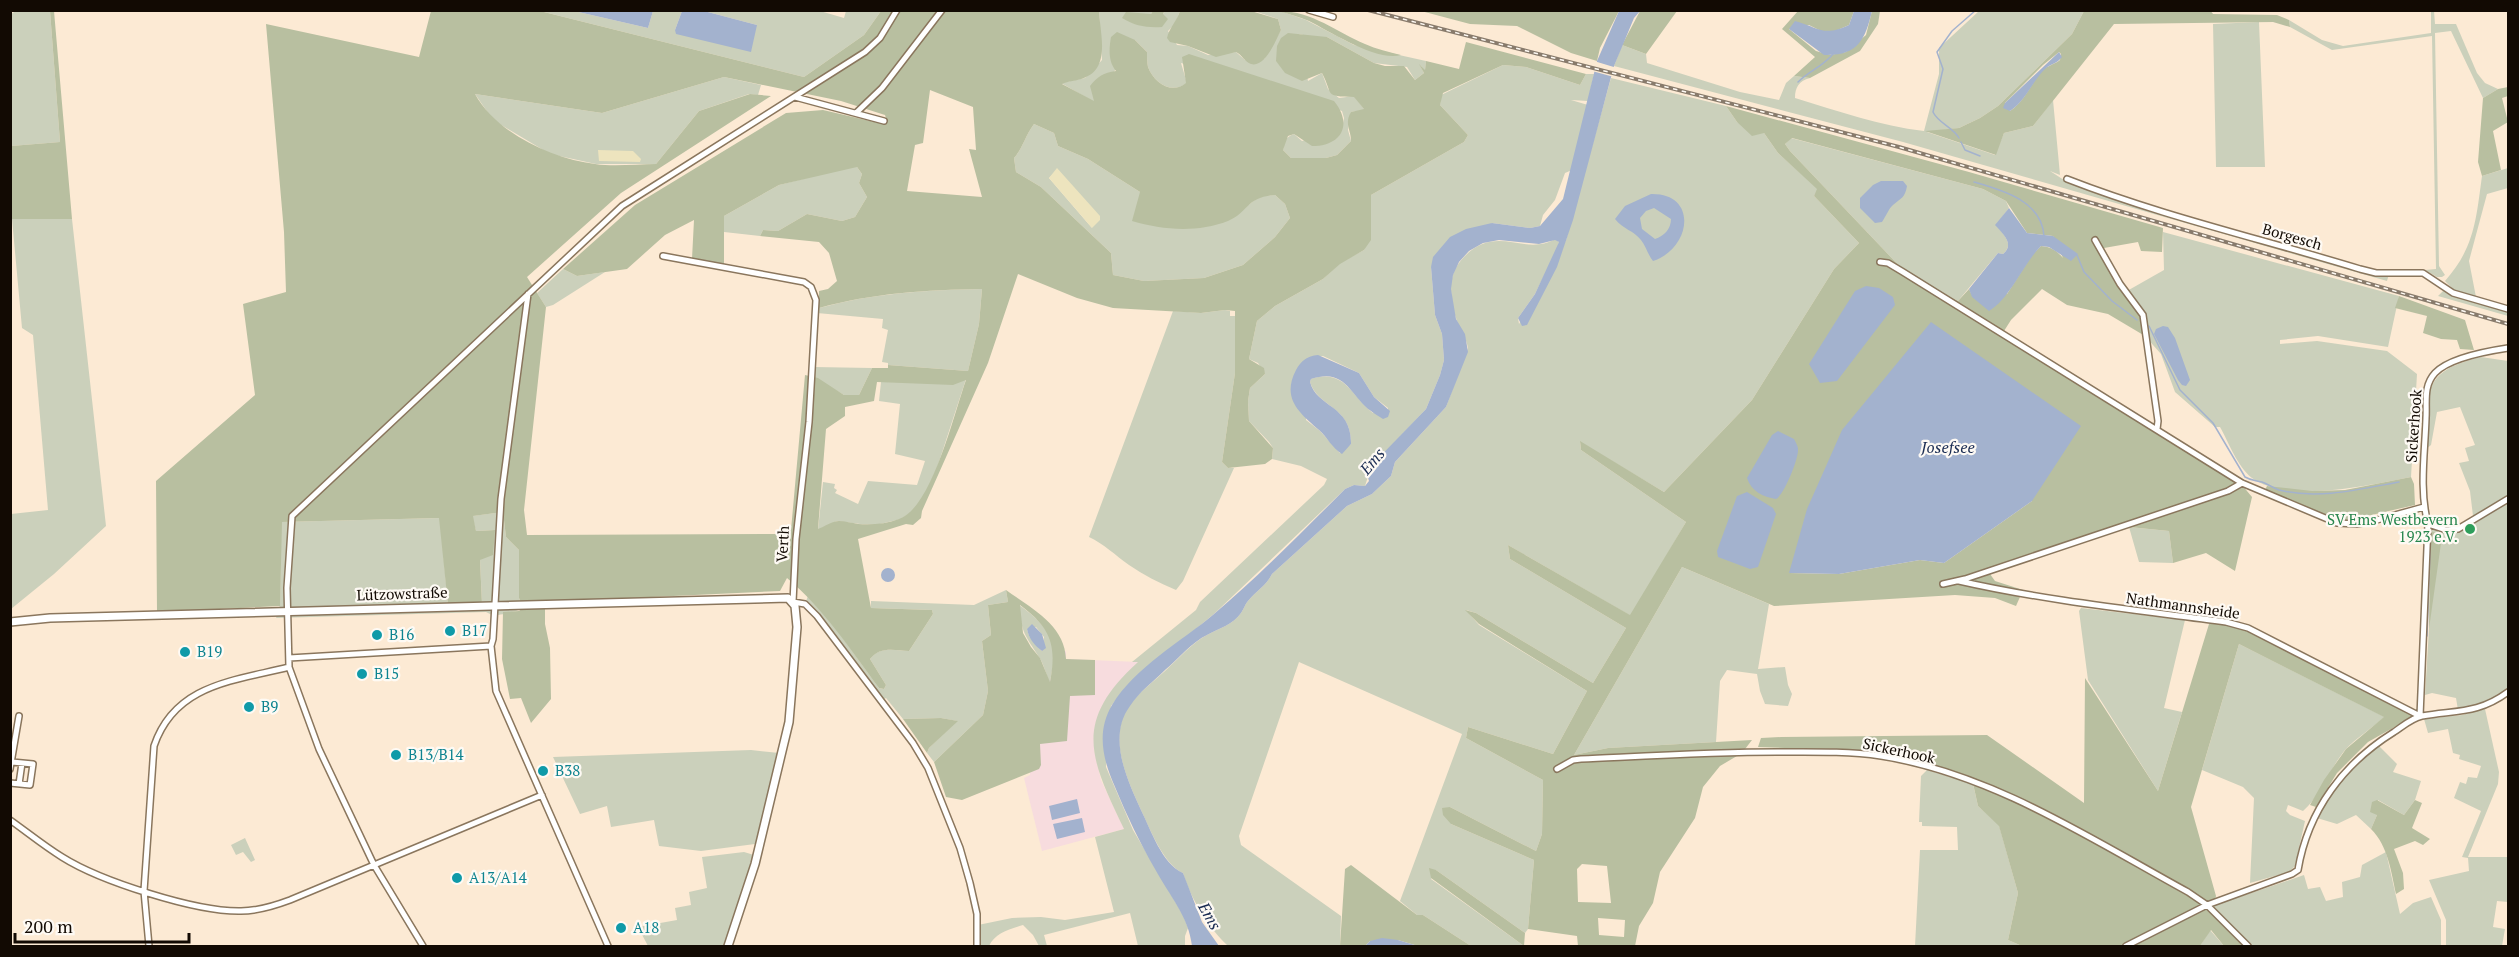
<svg xmlns="http://www.w3.org/2000/svg" width="2519" height="957" font-family="'PT Serif',serif">
<rect width="100%" height="100%" fill="#fcead4"/>
<path fill="#f7dcde" d="M1066,651V659L1139,662L1096,722L1094,736V750L1101,780L1124,829L1042,851L1024,778L1030,775V772L1038,769L1037,708L1063,652Z"/>
<path fill="#cbd0bb" fill-rule="evenodd" d="M1251,10L1280,11L1306,20L1354,45L1426,61L1425,71L1420,65L1424,73L1415,80L1407,67L1374,63L1327,37L1316,38L1299,34L1308,81L1322,73L1328,89L1339,98L1354,96L1365,110L1351,112L1348,130L1351,141L1337,155L1326,158H1291L1283,150C1284,142 1285,137 1294,134L1302,141L1342,128L1344,118L1342,111L1181,63L1187,83C1172,95 1154,83 1148,67C1147,63 1147,56 1147,52L1135,40L1094,102L1061,83L1085,78L1102,60L1099,11H1153L1151,14L1123,18L1163,14L1165,11H1180L1175,24L1168,31L1177,45L1188,46L1208,55L1236,52L1245,60L1264,59L1281,30L1278,19Z
M16,11H50L60,142L11,146V14Z
M540,11H574L648,28L653,11H682L675,30L757,25L704,11H820L844,18L846,11H881L864,35L804,77Z
M1979,11H2084L2072,34L1998,106L1980,118L1959,128L1927,132L1995,155L2004,133L2033,126L2053,100L2060,175L2050,171L2067,182L2254,241L2389,274L2387,281L1903,142L1614,66L1622,45L1646,54L1647,63L1740,92L1779,100L1786,83L1794,76L1810,78C1799,81 1795,87 1795,98C1838,111 1880,126 1924,131L1939,74V48Z
M2431,11H2434L2435,24H2456L2477,73L2485,83L2498,89L2483,98L2451,31L2435,33L2439,266L2445,275L2442,277H2437L2425,270L2436,269L2432,36L2332,50L2290,27L2289,20L2322,40L2343,46L2431,33Z
M2259,22L2265,167H2216L2213,24Z
M1503,65L1526,67L1580,85L1586,74H1594L1588,101L1571,100L1588,105L1572,170L1565,173L1555,200L1543,215L1540,226L1530,228L1492,223L1431,267L1435,315L1442,334L1444,360L1440,375L1426,409L1371,467L1365,486L1354,485L1345,489L1215,613L1125,688L1111,706L1106,767L1133,830L1183,915L1188,928L1185,936V946H1138L1130,913L1044,935L1047,946H1039L1033,935L1023,925C1010,929 995,933 989,946H977L978,925L1012,918L1041,917L1065,920L1114,912L1095,837L1124,829C1090,758 1072,722 1138,662H1132L1196,610L1200,602L1324,485L1327,479L1301,466L1272,459L1273,448L1269,442L1249,421L1248,401L1250,388L1265,374L1258,363L1249,359L1257,321L1275,306L1323,279L1340,263L1364,250L1371,231V195L1464,142L1468,135L1440,105L1441,95ZM1323,356L1359,373L1374,397L1388,408V414L1373,413C1351,396 1345,368 1311,379L1310,382C1318,408 1352,406 1351,444L1340,453L1320,431L1306,420L1307,358Z
M724,77L761,85L758,95L749,94L699,111L656,164H596L550,154L493,120L475,94L602,113Z
M1611,78L1726,106L1737,122L1764,133L1778,153L1818,189L1814,196L1859,243L1834,269L1752,400L1664,492L1580,442L1581,450L1686,522L1631,616L1508,545L1510,559L1626,628L1593,683L1476,613L1466,610L1479,625L1587,691L1553,754L1468,727L1466,738L1543,780L1542,834L1536,851L1450,807L1451,824L1534,860L1528,929L1525,933L1436,870L1431,879L1524,946H1471L1423,915H1417L1400,901L1462,734L1299,662L1239,836L1241,845L1341,916L1340,946H1228C1208,927 1191,899 1183,873C1164,865 1150,829 1141,810C1127,779 1107,737 1129,706C1139,692 1153,682 1165,671C1178,659 1192,643 1207,635C1218,629 1234,624 1241,613C1244,609 1245,604 1248,601C1256,591 1266,586 1272,574L1347,506L1372,494L1391,476L1395,462L1446,407L1468,348C1466,336 1459,329 1456,318C1453,310 1452,299 1451,291C1450,278 1455,266 1464,257C1497,223 1524,257 1555,239L1559,242L1558,247L1535,294L1518,318L1519,324L1566,240Z
M1034,124L1054,133L1058,146L1088,159L1140,192L1229,220L1260,196L1275,195L1285,204L1290,218L1275,237L1243,265L1204,278L1144,281L1113,275L1111,253L1041,187L1016,172L1014,158C1023,148 1025,136 1034,124ZM1056,171L1092,228L1049,178Z
M1791,138L1983,189L2006,201L2009,208L1996,225C2003,234 2015,244 2003,254L1998,253L1958,301L1905,272L1790,151L1785,144Z
M850,167H857L862,174L859,183L867,197L855,217L842,221L807,214L778,231L763,230L760,236L724,232V216L779,185Z
M2508,168V188L2487,194L2469,261L2476,297L2455,291L2445,281C2475,247 2476,219 2482,176Z
M12,219H72L106,526L54,574L11,609V514L48,510L33,335L22,328Z
M2163,232L2399,296L2388,347L2318,336L2280,340V344L2317,341L2387,351L2417,374L2411,477C2370,485 2288,504 2252,478C2237,466 2229,443 2220,427H2215L2175,392L2161,354L2145,336L2127,291L2164,270Z
M563,269L577,276L605,272L553,305L546,307L537,293Z
M982,289L979,324L968,371L888,365V363L882,362L888,330L882,328L883,319L817,313L819,308C873,293 927,290 982,289Z
M2444,290L2460,298L2508,312V316L2438,296Z
M1225,310L1230,311V316H1235V373L1222,462L1228,468H1234L1183,581L1176,590C1159,583 1144,575 1129,565C1115,555 1104,544 1089,537L1173,311L1201,313Z
M2481,357L2508,361V688L2493,700L2458,710L2456,698L2432,693L2425,695L2429,629L2431,522C2452,530 2455,527 2473,516L2470,491L2459,463L2469,461L2465,448L2475,445L2460,407L2437,412L2431,445L2426,449C2429,394 2418,372 2481,357Z
M814,367L872,368L859,395H844L813,377Z
M966,379L937,468L923,499L916,509L901,519L880,524H860L837,521L818,530L823,482L835,484L834,488L837,490L835,493L858,504L868,481L917,485L925,461L895,454L900,404L879,401L881,382Z
M503,512L506,537L519,550V598L523,608C520,611 499,615 494,616L486,612L276,618L280,605L281,522L440,518L448,605L482,603L480,560L494,530L476,531L472,516Z
M2129,527L2169,531L2173,563L2139,562Z
M1682,567L1769,604L1758,669L1785,667L1788,685L1792,694L1788,706L1765,704L1760,691L1757,674L1727,670L1720,681L1716,742L1608,748L1574,755Z
M1006,590L1008,602L988,605L991,635L982,641L988,691L983,715L934,762L927,753L929,748L957,721L941,718L903,719L886,698L881,701L805,604L808,596L829,619L879,688L884,689L886,685L870,659C879,646 894,650 909,651L933,614L932,610L871,608V601L974,605Z
M1019,605C1035,616 1055,633 1054,654C1054,664 1051,674 1050,683C1046,675 1044,664 1039,657C1025,635 1021,632 1019,605ZM1036,627L1044,637L1042,651C1035,645 1029,638 1027,629Z
M2081,608L2185,620L2164,708L2182,712L2158,791L2088,680L2079,611Z
M2239,644L2385,717C2372,728 2356,738 2345,750C2330,768 2319,798 2303,811L2288,805L2286,811L2290,815L2305,821L2295,866L2289,872L2250,883L2254,798L2243,787L2202,770Z
M2485,709L2499,772L2498,784L2468,857H2508V902L2497,901L2493,927L2505,929L2502,946H2446V920L2429,880L2469,871L2468,858L2462,857L2481,811L2454,798L2460,782L2466,784L2468,777L2477,778L2481,766L2459,759L2460,755L2453,753L2448,729L2428,733L2424,719L2462,715Z
M2378,745L2397,764L2393,772L2421,781L2415,800L2404,815L2378,800L2377,815L2371,829L2356,815L2337,824L2317,818L2343,777Z
M751,750L779,753L759,838L755,844L701,851L659,846L654,820L611,827L607,806L580,814L553,757Z
M1927,770L1973,784L1978,806L1999,825L2018,893L2008,940L2022,946H1915L1920,850H1958L1957,827L1922,826V822H1919L1921,776Z
M245,838L255,860L251,862L243,852L236,855L231,845Z
M744,852L754,855L724,946H648L638,927L677,920L675,908L691,905L689,892L707,888L702,857Z
M2386,852L2400,914L2413,903L2431,897L2441,920V946H2252L2213,906L2304,875L2308,889L2320,887L2326,901L2343,897L2342,882L2360,877L2362,865Z
M2210,930L2224,946H2200Z"/>
<path fill="#b8bfa0" fill-rule="evenodd" d="M1165,10L1163,14L1168,19L1162,27C1147,28 1135,26 1122,18L1126,12L1151,14L1153,11Z
M2210,10L2213,14L2277,15L2289,20L2290,27L2273,22L2114,24L2033,126L2004,133L1996,155L1925,131L1959,128L1980,118L1998,106L2072,34L2084,11ZM2059,52L2061,54L2060,60C2055,64 2047,66 2043,70C2030,84 2026,100 2010,111L2005,103L2043,65Z
M50,11H54L72,219H12L11,146L60,142Z
M431,11H540L804,77L864,35L881,11H1099C1100,33 1111,68 1084,78C1077,81 1068,81 1062,84L1094,101L1090,86C1098,76 1103,73 1116,71C1108,61 1109,49 1111,37L1117,32L1135,40L1147,52C1147,56 1147,63 1148,67C1154,83 1172,95 1186,83L1182,57L1189,54L1334,101C1353,124 1342,146 1312,146L1294,134L1288,136L1283,150L1291,158H1326L1337,155L1351,141C1351,129 1344,124 1351,112L1364,109L1354,97C1323,96 1334,96 1322,73L1302,81L1285,73L1276,61L1277,46L1281,38L1288,33L1327,37L1374,63L1385,66H1404L1415,80L1424,73L1419,64L1425,70L1426,61L1459,69L1466,42L1586,74L1580,85L1526,67L1503,65L1443,93L1440,105L1468,135L1464,142L1371,195V240L1364,250L1340,264L1323,279L1275,306L1257,321L1249,359L1264,368L1265,374L1250,388L1248,401L1249,421L1273,448L1272,459L1265,464L1228,468L1222,462L1235,373V311L1225,310L1201,313L1113,308L1077,298L1018,274L988,363L922,511L921,518L913,525L906,524L858,539L871,608L932,610L933,614L909,651C894,650 880,646 870,659L886,685L884,689L879,688C850,649 824,609 787,578L780,591L545,602V624L550,648L551,699L531,723L521,698L510,699L502,659L503,612L519,611L523,608L519,598V550L506,537L503,512L473,516L476,531L495,530L493,555L480,560L482,604L448,605L439,518L282,522L280,606L157,612L156,481L255,395L243,304L286,292L284,232L266,24L419,57ZM724,77L841,101L885,115L887,121L883,124L823,110L786,113L635,205L563,269L577,276L627,269L665,235L694,220L692,259L724,264V216L779,185L857,167L862,174L859,183L867,197L855,217L842,221L807,214L778,231L763,230L760,236L819,242L829,253L837,281L828,289L819,291V308C873,293 926,290 982,289L979,324L968,371L888,365V368H872L859,395H844L818,378L805,375L791,530L784,534L527,535L524,510L546,307L527,277L621,193L771,96L750,94L699,111L656,164C636,164 615,167 595,164C553,159 496,133 475,94L602,113ZM930,90L973,107L976,150L969,149L982,197L907,191L915,145L923,143ZM1034,124L1054,133L1058,146L1088,159L1140,192L1132,221C1162,230 1197,233 1228,221C1249,212 1246,197 1275,195L1285,204L1290,218L1275,237L1243,265L1204,278L1144,281L1113,275L1111,253L1041,187L1016,172L1014,158C1023,148 1025,136 1034,124ZM966,380C954,413 932,508 899,519C886,524 871,525 858,524C852,523 845,521 839,521C832,521 824,527 818,529L826,429L845,416V407L874,401L877,382L953,385Z
M1180,11H1251L1278,19L1281,30C1276,40 1265,68 1251,64C1245,62 1242,55 1236,52L1216,57L1188,46L1170,42L1167,38C1169,28 1177,21 1180,11Z
M1278,11C1310,10 1337,32 1365,44C1376,49 1389,52 1401,55C1377,62 1331,32 1309,21C1300,17 1289,14 1278,11Z
M1421,11H1619L1600,48L1597,61L1571,53L1517,26L1470,24Z
M1640,11H1677L1646,54L1622,45Z
M1798,11H1854L1849,25L1833,32H1823L1809,25L1789,29L1816,51L1830,55L1846,52L1866,35L1872,11H1880L1878,24L1860,51L1810,78L1794,76L1815,57L1782,29Z
M2508,87V96L2502,98L2508,122L2493,131L2501,170L2482,176L2478,162L2483,98L2498,89Z
M1726,106L1969,172L2163,228L2162,252L2141,251L2138,242L2104,248L2123,285L2147,315L2145,336L2108,314L2067,305L2042,289L2011,320L2004,331L2237,479L2252,497L2235,571L2206,553L2173,563L2169,531L2129,527L1990,574L1995,581L2023,590L2016,606L1995,598L1955,595L1774,606L1682,567L1574,755L1608,748L1752,740L1742,753L1720,766L1703,787L1695,818L1660,872L1653,903L1639,926L1635,946H1578L1577,936L1528,929L1534,860L1451,824L1443,815L1442,808L1450,807L1536,851L1542,834L1543,780L1466,738L1468,727L1553,754L1587,691L1479,624L1465,610L1476,613L1593,683L1626,628L1510,559L1508,545L1630,615L1686,522L1581,450L1580,441L1664,492L1752,400L1834,269L1859,243L1814,196L1817,189L1778,153L1764,133L1752,136L1737,122ZM1792,138L1983,189L2006,201L2027,233L2053,236L2063,258C2056,250 2051,247 2041,246L2032,255L2007,294L1973,297L1969,289L1958,301L1905,272L1790,151L1785,144ZM2032,501L1944,563L1920,560L1839,574L1789,573ZM1582,864L1607,866L1611,903L1578,902L1577,869ZM1598,918L1625,920L1624,937L1599,935Z
M2399,296L2465,320L2474,350L2460,349L2457,340L2441,339L2423,333L2427,316L2395,308Z
M2411,477L2414,484L2415,505L2341,522L2265,490L2267,486L2312,491L2345,490Z
M2431,531L2442,536L2429,629Z
M1006,590C1031,608 1065,625 1066,659L1095,660V695L1070,696L1067,741L1040,744L1041,765L1039,769L962,800L946,797L934,762L983,715L988,691L982,641L991,635L988,605L1008,602ZM1020,605C1051,628 1057,645 1050,682L1040,658L1031,647L1023,633Z
M2226,616L2244,628L2414,716L2368,742L2337,773L2316,807L2310,805L2324,780L2346,749L2384,717L2239,644L2191,807L2216,896L2213,906L2252,946H2224L2211,930L2200,946H2022L2008,940L2018,893L1999,826L1978,806L1972,779L1919,762L1863,751L1758,747L1761,738L1781,737L1987,735L2084,803L2085,678L2158,791L2209,624Z
M941,718L958,721L929,748L927,753L903,719Z
M2377,800L2404,815L2415,800L2422,803L2412,828L2430,839L2423,845L2415,841L2394,849L2403,873L2404,889L2396,894C2391,871 2388,846 2371,829L2377,815L2370,812L2372,802Z
M1351,865L1417,915H1423L1471,946H1418L1398,940L1370,941L1365,946H1340L1345,869Z
M1429,868L1436,870L1525,933L1524,946L1431,878Z"/>
<path fill="#ede4be" d="M598,150L633,151L641,159L640,162L599,161Z
M1057,168L1100,216V220L1092,228L1049,178Z"/>
<path fill="#a3b2ce" fill-rule="evenodd" d="M574,11H653L648,28Z
M682,11H704L757,25L751,52L676,34L675,30Z
M1619,11H1640L1634,18L1614,66L1573,220L1557,267L1527,325L1522,326L1518,318L1535,294L1559,242L1555,240L1539,244L1499,240L1483,243L1469,251L1459,262L1453,275L1451,289L1456,319L1465,334L1468,352L1446,407L1395,462L1391,476L1372,494L1347,506L1272,574C1266,586 1256,591 1248,601C1245,604 1244,609 1241,613C1234,624 1218,629 1207,635C1192,642 1178,659 1165,670C1153,682 1139,692 1130,706C1107,737 1127,779 1141,810C1151,830 1162,864 1183,873L1202,922L1219,946H1192C1189,917 1169,895 1155,869C1140,843 1127,816 1115,787C1103,760 1096,732 1112,705C1135,667 1181,642 1214,614C1259,576 1303,531 1345,489L1354,485L1365,486L1369,481L1366,471L1426,409L1440,375L1444,360L1442,334L1435,315L1431,267L1433,257L1450,237L1466,229L1492,223L1530,228L1540,226L1563,199L1597,61Z
M1854,11H1872C1865,40 1858,56 1824,55L1789,29L1795,21C1820,28 1823,37 1849,25Z
M2059,52L2062,57C2057,64 2049,64 2043,71C2031,84 2026,100 2010,111L2003,108L2005,103Z
M1881,181H1903L1907,186C1905,198 1901,198 1893,205C1889,208 1885,218 1882,222L1875,223L1860,208V198L1873,185Z
M1651,194C1699,193 1691,249 1653,261C1648,255 1646,246 1641,240C1633,230 1624,230 1615,219L1625,206ZM1654,208L1671,219C1671,229 1664,236 1655,239L1642,229L1640,218L1646,211Z
M2009,208L2027,233L2053,236L2078,254L2071,261L2049,247L2041,246C2023,264 2010,299 1989,311L1972,297L1969,289L1998,253L2003,254C2015,244 2003,234 1995,225Z
M1866,286L1879,288L1893,297L1895,305L1837,381L1820,383L1809,364L1855,291Z
M1931,322L2081,426L2032,501L1944,563L1920,560L1839,574L1789,573L1807,509L1842,430Z
M2163,326L2168,327L2175,338L2190,380L2186,386L2182,385L2178,380L2154,334L2156,329Z
M1318,355L1359,373L1374,397L1390,411L1388,417L1383,419C1379,416 1374,414 1371,411C1350,396 1346,367 1311,379L1310,382C1317,408 1352,405 1351,444L1342,454C1332,448 1327,437 1319,430C1300,413 1281,399 1296,370C1301,361 1307,356 1318,355Z
M1778,431L1794,439C1796,443 1798,446 1798,449C1799,458 1784,495 1776,499C1763,497 1751,491 1747,478L1772,435Z
M1747,492L1773,508L1776,514L1758,567L1750,569L1718,557L1717,551L1737,496Z
M881 575a7 7 0 1 1 14 0a7 7 0 1 1-14 0Z
M1032,624L1042,634L1046,648L1042,651C1034,645 1029,639 1027,629Z
M1077,799L1080,813L1052,820L1049,806Z
M1082,818L1085,832L1057,839L1053,824Z
M1382,938L1398,940L1418,946H1365L1370,941Z"/>
<path fill="#fcead4" d="M1594,61L1617,68L1614,77L1592,71Z"/>
<g fill="none" stroke-linecap="round" stroke-linejoin="round">
<path stroke="#a3b2ce" stroke-width="1.5" d="M1798,82C1812,69 1821,68 1834,53
M1959,138C1953,127 1938,123 1933,112L1943,69L1937,52L1952,31L1976,10
M1961,142L1965,150L1980,156
M1974,182C2002,190 2042,201 2044,236
M2077,255L2084,272L2112,301L2137,320
M2149,326L2180,390L2213,423L2245,477C2252,481 2255,480 2262,482C2268,484 2273,488 2279,490C2318,500 2361,489 2399,482
M2427,636L2430,549"/>
<g stroke="#8a765d" stroke-width="8">
<path id="minor" d="M1309,10L1333,17
M795,97L884,121
M856,113L882,88L942,10
M2067,179C2162,216 2262,239 2360,269L2376,273H2423L2453,293L2508,309
M2095,240L2120,284L2143,315L2158,421L2157,429
M663,256L804,282L811,287L816,300L809,422L796,539L793,602L805,604L817,616L913,743L928,768L960,848L970,883L977,914V946
M1880,262L1888,263L1903,272L2242,483L2337,523L2357,524L2373,521L2424,507
M528,294L501,499L493,639L491,646L496,691L608,946
M2508,348C2488,351 2449,358 2435,373C2423,386 2427,402 2426,418C2425,453 2419,489 2428,524L2446,530L2458,529L2508,499
M1959,581C2047,601 2137,610 2226,622L2248,628L2420,716
M1943,584L1965,579L2228,491L2242,483
M289,658L491,646
M2420,716L2428,524
M10,769L19,716
M1557,769L1573,760L1581,759C1646,756 1711,752 1777,752C1812,752 1846,751 1881,756C1993,774 2091,839 2188,892L2207,905L2248,946
M10,783L30,785L33,764L12,762
M19,784L22,763
M10,820C27,832 44,846 62,857C100,881 196,912 241,911C258,911 274,906 290,900L542,795
M149,946L144,891L154,746C175,684 234,681 289,667
M423,946L374,865L319,749L289,667L287,588L292,516L622,206L865,52L880,38L897,10
M2126,946L2207,905L2292,874L2298,870C2308,810 2344,763 2394,732C2403,726 2412,718 2422,716C2457,710 2478,714 2508,692"/>
</g>
<g stroke="#8a765d" stroke-width="10">
<path id="tertiary" d="M10,622L50,618L788,598L795,606L797,627L789,722L755,864L728,946"/>
</g>
<use href="#minor" stroke="#fff" stroke-width="5"/>
<use href="#tertiary" stroke="#fff" stroke-width="7"/>
<g stroke="#887b6c" stroke-width="4">
<path id="rail" d="M1368,10L1899,147L2508,324"/>
</g>
<use href="#rail" stroke="#fefaf4" stroke-width="1.5" stroke-dasharray="4.5" stroke-linecap="butt"/>
</g>
<circle fill="#2e9e5b" stroke="#fefaf4" stroke-width="2" cx="2470" cy="529" r="6"/>
<g fill="#0f9aa8" stroke="#fefaf4" stroke-width="2">
<circle cx="450" cy="631" r="6"/>
<circle cx="377" cy="635" r="6"/>
<circle cx="185" cy="652" r="6"/>
<circle cx="362" cy="674" r="6"/>
<circle cx="249" cy="707" r="6"/>
<circle cx="396" cy="755" r="6"/>
<circle cx="543" cy="771" r="6"/>
<circle cx="457" cy="878" r="6"/>
<circle cx="621" cy="928" r="6"/>
</g>
<g text-anchor="middle" stroke-width="4.5" stroke-linejoin="round" paint-order="stroke">
<g font-size="15" fill="#120a03" stroke="#fefaf4">
<text transform="translate(2292 237) rotate(16)" y="5">Borgesch</text>
<text transform="translate(2414 426) rotate(-86)" y="5">Sickerhook</text>
<text transform="translate(783 544) rotate(-87)" y="5">Verth</text>
<text transform="translate(402 594) rotate(-2)" y="5">Lützowstraße</text>
<text transform="translate(2183 606) rotate(8)" y="5">Nathmannsheide</text>
<text transform="translate(1899 751) rotate(12)" y="5">Sickerhook</text>
</g>
<g font-size="15" fill="#27864d" stroke="#fefaf4" text-anchor="end">
<text x="2458" y="525">SV Ems Westbevern<tspan x="2458" dy="17">1923 e.V.</tspan></text>
</g>
<g font-size="15" fill="#0d838f" stroke="#fefaf4" text-anchor="start">
<text x="462" y="636">B17</text>
<text x="389" y="640">B16</text>
<text x="197" y="657">B19</text>
<text x="374" y="679">B15</text>
<text x="261" y="712">B9</text>
<text x="408" y="760">B13/B14</text>
<text x="555" y="776">B38</text>
<text x="469" y="883">A13/A14</text>
<text x="633" y="933">A18</text>
</g>
<g font-size="16" font-style="italic" fill="#1a2c53" stroke="#fefaf4">
<text x="1948" y="453">Josefsee</text>
<text transform="translate(1372 461) rotate(-50)" y="6">Ems</text>
<text transform="translate(1210 916) rotate(60)" y="6">Ems</text>
</g>
</g>
<rect width="2519" height="957" fill="none" stroke="#120a03" stroke-width="24"/>
<path d="M15 933v9h174v-9" fill="none" stroke="#120a03" stroke-width="3"/>
<text x="24" y="933" font-size="18" fill="#120a03" stroke="#fefaf4" stroke-width="4.5" paint-order="stroke">200 m</text>
</svg>
